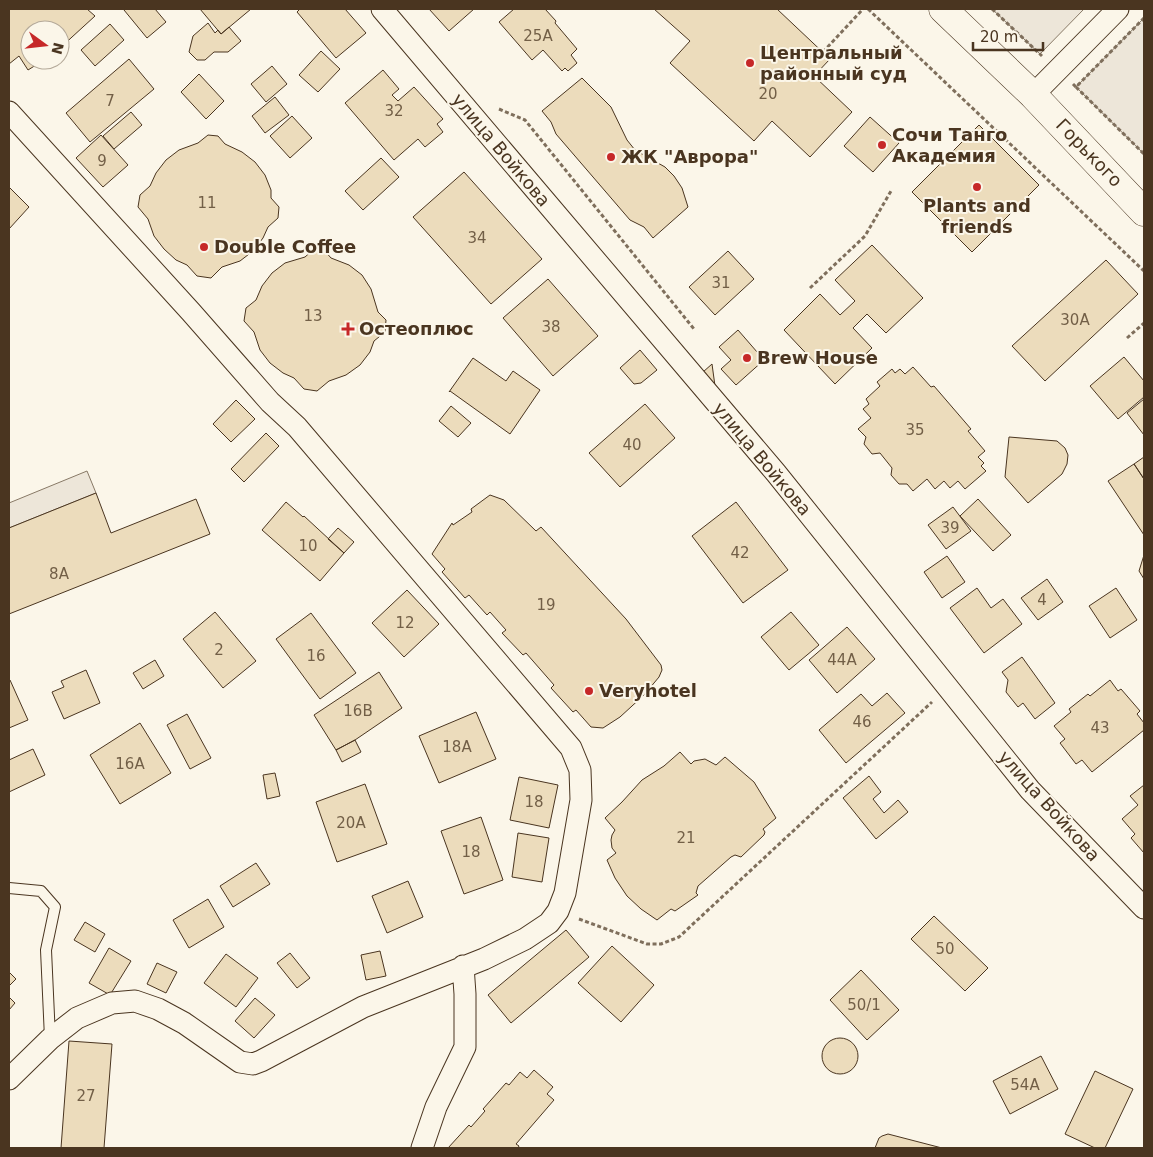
<svg xmlns="http://www.w3.org/2000/svg" width="1153" height="1157" font-family="'DejaVu Sans',sans-serif">
<rect width="100%" height="100%" fill="#fbf6e9"/>
<path fill="#ede6d9" stroke="#887966" d="M992,9H1084L1040,54Z
M1144,18V154L1076,87Z
M87,471L96,493L9,528V503Z"/>
<path fill="#ecdcbc" stroke="#4a3520" d="M9,9H87L95,16L60,48V30H30V60H44L28,70L19,56L9,64Z
M126,9H155L166,22L147,38L124,10Z
M200,9H251L221,34Z
M300,9H345L366,33L336,58L297,12Z
M429,9H474L449,31Z
M514,9H545L556,21L555,23L577,49L571,55L577,63L568,71L565,68L562,71L543,50L532,60L499,22Z
M654,9H777L830,59L814,76L852,112L810,157L772,121L754,141L670,63L690,41Z
M208,23L215,33L218,30L221,34L229,27L241,41L228,52H214L205,60H197L189,52L193,36Z
M110,24L124,40L95,66L81,50Z
M321,51L340,69L318,92L299,75Z
M129,59L154,89L90,142L66,113Z
M272,66L287,84L266,102L251,84Z
M383,70L399,89L392,95L398,101L414,87L443,119L437,124L443,132L425,147L418,139L394,160L345,103Z
M199,74L224,101L206,119L181,92Z
M582,78L611,107L627,140L635,150L665,167L674,176L682,188L688,207L653,238L644,227L630,220L556,134L551,122L542,111Z
M275,97L289,115L265,133L252,116Z
M131,112L142,125L114,149L103,136Z
M292,116L312,138L290,158L270,136Z
M870,117L899,143L873,172L844,146Z
M979,125L1039,185L972,252L912,192Z
M101,135L128,165L103,187L76,158Z
M208,135L218,136L225,144L242,152L255,162L265,175L271,190V198L279,207L278,218L268,227L263,238L253,251L240,261L222,267L211,278L197,276L187,265L176,260L164,249L154,236L148,219L138,207L140,195L150,186L156,173L166,160L179,150L198,143Z
M381,158L399,177L363,210L345,191Z
M464,172L542,259L491,304L413,217Z
M9,187L29,207L9,229Z
M872,245L923,298L886,333L867,314L853,328L872,348L835,384L784,330L820,294L840,315L855,301L835,280Z
M314,249L324,250L331,258L349,265L362,275L371,289L378,312L386,320L385,332L374,341L370,352L360,365L346,375L329,381L317,391L304,389L294,378L283,373L270,363L260,350L254,332L244,321L246,308L256,300L262,286L272,273L285,263L305,257Z
M728,251L754,279L715,315L689,287Z
M1106,260L1138,294L1045,381L1012,346Z
M548,279L598,336L553,376L503,318Z
M738,330L764,360L736,385L721,369L731,360L719,347Z
M640,350L657,370L641,383L634,384L620,368Z
M1124,357L1144,381V397L1118,419L1090,386Z
M473,358L506,381L513,371L540,390L510,434L450,391L449,392Z
M712,364L715,386L703,372Z
M913,367L931,387L934,386L971,429L968,431L985,451L978,457L984,463L981,466L986,471L965,489L958,481L950,488L944,481L935,489L927,479L913,491L907,484H899L891,475L892,468L880,453L872,454L864,444L866,437L858,429L871,418L863,409L869,404L866,399L880,386L877,382L892,369L895,373L900,369L905,374Z
M1144,399V435L1127,413Z
M236,400L255,419L231,442L213,424Z
M645,404L675,438L620,487L589,453Z
M451,406L471,423L458,437L439,421Z
M266,433L279,446L244,482L231,469Z
M1009,437L1057,441L1065,448L1068,455L1067,464L1062,474L1028,503L1005,477Z
M1144,457V479L1134,464Z
M1134,464L1144,479V535L1108,481Z
M96,493L111,533L196,499L210,534L9,614V528Z
M490,495L504,500L536,531L541,527L626,619L661,665L662,670L659,677L644,695L620,717L603,728L591,727L576,710L573,712L551,688L554,685L526,653L523,655L502,633L506,630L490,612L487,615L469,595L465,598L442,572L445,569L432,554L452,523L453,525L472,512L471,509Z
M978,499L1011,535L993,551L960,516Z
M286,502L303,517L304,516L344,553L320,581L262,530Z
M736,502L788,570L743,603L692,536Z
M953,507L971,531L946,549L928,525Z
M338,528L354,542L344,553L328,539Z
M1144,555V579L1139,571Z
M947,556L965,582L942,598L924,572Z
M1047,579L1063,602L1038,620L1021,598Z
M977,588L991,608L1003,599L1022,624L984,653L950,608Z
M1116,588L1137,620L1110,638L1089,606Z
M407,590L439,624L404,657L372,623Z
M215,612L256,661L223,688L183,639Z
M791,612L819,645L789,670L761,637Z
M311,613L356,673L320,699L276,639Z
M847,627L875,659L837,693L809,660Z
M1022,657L1055,703L1035,719L1023,703L1018,707L1006,692L1008,680L1002,672Z
M155,660L164,676L143,689L133,673Z
M86,670L100,703L64,719L52,692L64,687L61,681Z
M379,672L402,708L355,740L336,750L314,715Z
M10,680L28,720L9,728V681Z
M1110,680L1118,691L1121,689L1140,711L1137,714L1144,723V730L1092,772L1082,760L1076,764L1060,743L1065,739L1054,726L1071,712L1069,709L1088,694L1090,696Z
M887,693L905,713L846,763L819,730L861,694L872,706Z
M476,712L496,759L439,783L419,736Z
M187,714L211,758L190,769L167,725Z
M140,723L171,773L120,804L90,755Z
M355,740L361,752L342,762L336,750Z
M33,749L45,775L9,792V760Z
M680,752L691,764L694,761L705,759L716,765L725,757L754,782L776,818L763,829L765,832L764,835L741,857L735,855L731,857L698,886L696,893L698,895L675,911L671,909L657,920L641,909L627,896L615,878L607,860L616,853L612,848L611,840L612,835L615,830L605,818L622,802L642,780L664,766Z
M275,773L280,796L267,799L263,775Z
M869,776L881,792L873,799L884,813L898,800L908,812L876,839L843,798Z
M519,777L558,785L549,828L510,820Z
M365,784L387,844L337,862L316,802Z
M1144,785V853L1131,838L1135,834L1122,819L1138,805L1130,796Z
M481,817L503,880L464,894L441,831Z
M518,833L549,838L542,882L512,877Z
M256,863L270,884L233,907L220,886Z
M408,881L423,917L387,933L372,896Z
M208,899L224,927L189,948L173,920Z
M934,916L988,968L965,991L911,939Z
M85,922L105,934L95,952L74,940Z
M566,930L589,957L511,1023L488,995Z
M612,946L654,985L621,1022L578,983Z
M109,948L131,961L110,995L89,983Z
M380,951L386,976L366,980L361,955Z
M290,953L310,978L297,988L277,963Z
M226,954L258,978L236,1007L204,983Z
M157,963L177,972L166,993L147,984Z
M861,970L899,1010L867,1040L830,1000Z
M9,972L16,979L9,986Z
M9,997L15,1003L9,1010Z
M255,998L275,1015L254,1038L235,1021Z
M822 1056a18 18 0 1 1 36 0a18 18 0 1 1-36 0Z
M69,1041L112,1044L104,1148H61Z
M1041,1056L1058,1089L1010,1114L993,1081Z
M534,1070L553,1087L547,1094L554,1100L516,1144L519,1146L518,1148H448L469,1125L471,1127L485,1111L483,1109L506,1083L509,1085L520,1072L527,1078Z
M1095,1071L1133,1089L1105,1148H1095L1065,1134Z
M888,1134L942,1148H875L879,1138L882,1136Z"/>
<g fill="none" stroke-linecap="round" stroke-linejoin="round">
<g stroke="#4a3520" stroke-width="12">
<path id="lane" d="M9,888L41,891L55,907L46,950L50,1038"/>
</g>
<g stroke="#4a3520" stroke-width="23">
<path id="street" d="M382,9L776,473L1030,790L1144,908
M1033,95L1118,9
M9,112L191,312L270,402L297,427L571,748L580,770L581,800L565,893L558,911L549,923L525,939L484,959L363,1007L261,1061L253,1064L240,1062L184,1023L158,1009L135,1001L112,1003L77,1018L50,1039L9,1079
M422,1148L436,1107L465,1047V994L463,966"/>
</g>
<g stroke="#4a3520" stroke-width="29">
<path id="primary" d="M943,9L1033,95L1144,212"/>
</g>
<path stroke="#7f6f5c" stroke-width="3" stroke-dasharray="4 2.5" stroke-linecap="butt" d="M868,9L1144,271
M992,9L1042,56
M823,52L863,9
M1073,84L1076,87L1144,18
M1076,87L1144,154
M499,109L525,120L694,329
M810,288L865,236L891,191
M1127,338L1144,323
M579,919L647,944H661L679,937L932,702"/>
<use href="#lane" stroke="#fbf6e9" stroke-width="10"/>
<use href="#street" stroke="#fbf6e9" stroke-width="21"/>
<use href="#primary" stroke="#fbf6e9" stroke-width="28"/>
</g>
<g fill="#c62828" stroke="#fbf6e9" stroke-width="2">
<circle cx="750" cy="63" r="5"/>
<circle cx="882" cy="145" r="5"/>
<circle cx="611" cy="157" r="5"/>
<circle cx="977" cy="187" r="5"/>
<circle cx="204" cy="247" r="5"/>
<path d="M345.5 321.5h5v5h5v5h-5v5h-5v-5h-5v-5h5z"/>
<circle cx="747" cy="358" r="5"/>
<circle cx="589" cy="691" r="5"/>
</g>
<g text-anchor="middle" stroke-width="4" stroke-linejoin="round" paint-order="stroke">
<g font-size="15" fill="#725f47">
<text x="538" y="41">25А</text>
<text x="768" y="99">20</text>
<text x="110" y="106">7</text>
<text x="394" y="116">32</text>
<text x="102" y="166">9</text>
<text x="207" y="208">11</text>
<text x="477" y="243">34</text>
<text x="721" y="288">31</text>
<text x="313" y="321">13</text>
<text x="1075" y="325">30А</text>
<text x="551" y="332">38</text>
<text x="915" y="435">35</text>
<text x="632" y="450">40</text>
<text x="950" y="533">39</text>
<text x="308" y="551">10</text>
<text x="740" y="558">42</text>
<text x="59" y="579">8А</text>
<text x="1042" y="605">4</text>
<text x="546" y="610">19</text>
<text x="405" y="628">12</text>
<text x="219" y="655">2</text>
<text x="316" y="661">16</text>
<text x="842" y="665">44А</text>
<text x="358" y="716">16В</text>
<text x="862" y="727">46</text>
<text x="1100" y="733">43</text>
<text x="457" y="752">18А</text>
<text x="130" y="769">16А</text>
<text x="534" y="807">18</text>
<text x="351" y="828">20А</text>
<text x="686" y="843">21</text>
<text x="471" y="857">18</text>
<text x="945" y="954">50</text>
<text x="864" y="1010">50/1</text>
<text x="1025" y="1090">54А</text>
<text x="86" y="1101">27</text>
</g>
<g font-size="18" font-weight="bold" fill="#4a3520" stroke="#fbf6e9" text-anchor="start">
<text x="760" y="59">Центральный<tspan x="760" dy="21">районный суд</tspan></text>
<text x="892" y="141">Сочи Танго<tspan x="892" dy="21">Академия</tspan></text>
<text x="621" y="163">ЖК "Аврора"</text>
<text x="977" y="212" text-anchor="middle">Plants and<tspan x="977" dy="21">friends</tspan></text>
<text x="214" y="253">Double Coffee</text>
<text x="359" y="335">Остеоплюс</text>
<text x="757" y="364">Brew House</text>
<text x="599" y="697">Veryhotel</text>
</g>
<g font-size="18" fill="#4a3520" stroke="#fbf6e9">
<text transform="translate(501 150) rotate(50)" y="6">улица Войкова</text>
<text transform="translate(1089 153) rotate(46)" y="6">Горького</text>
<text transform="translate(762 459) rotate(50)" y="6">улица Войкова</text>
<text transform="translate(1049 806) rotate(48)" y="6">улица Войкова</text>
</g>
</g>
<rect width="1153" height="1157" fill="none" stroke="#4a3520" stroke-width="20"/>
<g transform="translate(45 45) rotate(105)"><circle r="24" fill="#fbf6e9" stroke="#b4a999"/>
<path d="M0-4L9 19L0 12L-9 19Z" fill="#c62828"/>
<text y="-8" font-size="14" font-weight="bold" text-anchor="middle" fill="#4a3520">N</text>
</g>
<path d="M973 42v8h70v-8" fill="none" stroke="#4a3520" stroke-width="2.5"/>
<text x="980" y="42" font-size="15" fill="#4a3520" stroke="#fbf6e9" stroke-width="4" paint-order="stroke">20 m</text>
</svg>
